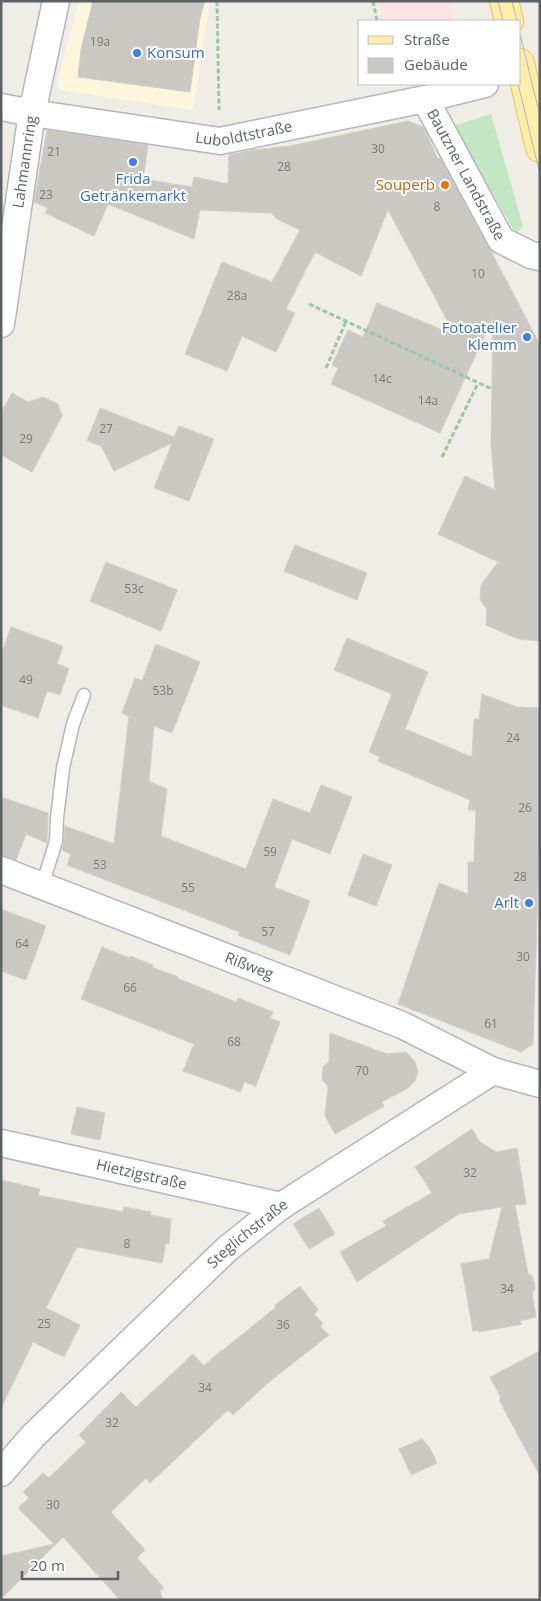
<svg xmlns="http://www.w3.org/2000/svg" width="541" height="1601" font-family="'Open Sans',sans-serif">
<rect width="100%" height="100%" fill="#efede6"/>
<path fill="#fef5dd" d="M79,1H210L193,110L60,90L57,82Z"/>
<path fill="#fbe4e3" d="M380,1H450L454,21H384Z"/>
<path fill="#c4e7c3" d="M491,114L523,226L521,230L518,231L513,229L453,126Z"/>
<path fill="#cac8c3" stroke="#d4cfc4" d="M93,1H205L200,18L190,92L78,77L81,49Z
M408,121L423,127L438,159L440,158L488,247L491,251L540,345V641L518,639L486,625L487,609L480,600L481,585L498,562L438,534L465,476L495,490L491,443L493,317L440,433L331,384L338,368L332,365L348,330L363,337L377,303L455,335L388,210L361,276L315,252L286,309L295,313L276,352L242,336L227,371L185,354L222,262L272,282L300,230L277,219L271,213L200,210L194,239L108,204L94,236L45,213L48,208L34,202L47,130L148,145L143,179L192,187L194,177L228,184L229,155L253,150L290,146Z
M12,393L28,402L43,397L58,404L62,416L32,472L1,455V413Z
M100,408L174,437L179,426L214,439L189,501L154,488L172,443L114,471L101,446L87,441Z
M295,545L367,573L357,600L284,571Z
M106,562L177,590L161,631L90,601Z
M11,627L63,646L57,664L69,668L60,695L47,691L38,718L1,705V655Z
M347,638L428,672L405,729L472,757L474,719H479L482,694L517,707L540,708V824L533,1044L521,1052L398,1004L439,883L468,894V862H474L476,810H468L470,800L378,761L380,757L369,752L392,694L334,670Z
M156,644L200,662L172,733L154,726L149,781L167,789L161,836L246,869L273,799L310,813L321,785L352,797L330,854L292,839L274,887L310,901L290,955L238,935L240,932L67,865L71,854L62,850L64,842L65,826L114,844L129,716L122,713L135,678L142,681Z
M1,797L48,813L47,843L26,834L16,860L1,855Z
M363,854L392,865L376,906L348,895Z
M1,909L46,926L26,980L1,971Z
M102,947L129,958L130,956L153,965L152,967L178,977L177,978L236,1002L238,998L273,1012L270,1018L280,1022L256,1086L244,1082L241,1092L183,1071L194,1044L81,999Z
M330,1033L387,1054L406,1052L415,1062L418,1072L415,1081L408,1088L382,1102L384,1106L335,1134L325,1116L328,1086L322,1080L323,1067L329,1062Z
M77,1107L105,1113L100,1140L71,1134Z
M472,1129L479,1141L496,1152L517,1148L526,1204L515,1205L528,1274L532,1276L534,1282L535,1289L532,1293L536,1317L520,1321L522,1324L479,1332L478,1330L473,1331L461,1264L489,1259L502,1207L459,1214L357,1282L340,1252L386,1226L383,1221L432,1193L415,1167Z
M1,1180L40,1189L38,1195L123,1212L124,1207L151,1212L150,1215L171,1219L169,1244L166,1243L162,1263L77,1247L46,1308L80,1325L64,1357L33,1342L1,1408Z
M319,1208L335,1234L309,1249L293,1224Z
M300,1286L318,1310L314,1314L323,1324L320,1326L329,1335L269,1382L233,1415L228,1410L150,1483L146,1478L111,1512L145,1550L137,1558L164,1588L160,1591L163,1600H120L63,1537L1,1599V1556L54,1544L18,1508L29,1498L23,1492L43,1473L49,1478L86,1442L79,1435L121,1392L136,1407L193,1354L204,1366L221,1350L222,1351L276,1307L275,1305Z
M540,1351V1476L499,1400L501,1398L490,1377Z
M422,1439L430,1448L437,1463L411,1475L399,1449Z"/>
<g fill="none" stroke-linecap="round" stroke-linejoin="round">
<g stroke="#b3b6ba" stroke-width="15">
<path id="service" d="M42,886L56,841L57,818L63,768L73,724L84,695"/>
</g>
<g stroke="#b3b6ba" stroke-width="29">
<g id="minor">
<path id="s1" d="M425,99L501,240L531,255L540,257"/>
<path id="s2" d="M1,107L32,113L220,141L425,99L485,84"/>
<path id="s3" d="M1,324L32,113L56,1"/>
<path id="s4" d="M1,870L402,1025L493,1071"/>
<path id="s5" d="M1,1143L281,1206"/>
<path id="s6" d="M1,1473L33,1436L227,1249L281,1206L493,1071L540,1084"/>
</g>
</g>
<g stroke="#f0c25e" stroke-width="30">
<path id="primary" d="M504,1L509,21
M520,63L540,148"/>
</g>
<path stroke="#9cc7a6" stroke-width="3" stroke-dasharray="5 2.5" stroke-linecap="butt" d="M217,1L219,110
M373,1L377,21
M309,304L492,389
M326,368L346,321
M442,457L478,383"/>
<use href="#service" stroke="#fff" stroke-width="12"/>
<use href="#minor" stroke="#fff" stroke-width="26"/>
<use href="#primary" stroke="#feeeac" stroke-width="28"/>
<path stroke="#b4b5b6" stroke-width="1" d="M498,1L503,21
M512,1L517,21
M520,34L540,116
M518,84L540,174"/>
</g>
<g fill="#3f7fe0" stroke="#fff" stroke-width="2">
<circle cx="137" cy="53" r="5"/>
<circle cx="133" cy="162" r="5"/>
<circle cx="527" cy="337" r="5"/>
<circle cx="529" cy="903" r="5"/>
</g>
<circle fill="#e8710a" stroke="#fff" stroke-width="2" cx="445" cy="185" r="5"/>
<g text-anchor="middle" stroke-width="4" stroke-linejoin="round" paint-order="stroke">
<g font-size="12" fill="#787b7d">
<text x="100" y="46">19a</text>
<text x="378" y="153">30</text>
<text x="54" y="156">21</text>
<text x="284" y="171">28</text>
<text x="46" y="199">23</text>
<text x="437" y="211">8</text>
<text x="478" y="278">10</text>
<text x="237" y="300">28a</text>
<text x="382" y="383">14c</text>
<text x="428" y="405">14a</text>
<text x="106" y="433">27</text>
<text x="26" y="443">29</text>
<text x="134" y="593">53c</text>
<text x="26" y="684">49</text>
<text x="163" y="695">53b</text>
<text x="513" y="742">24</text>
<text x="525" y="812">26</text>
<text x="270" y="856">59</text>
<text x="100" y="869">53</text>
<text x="520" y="881">28</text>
<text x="188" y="892">55</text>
<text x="268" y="936">57</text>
<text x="22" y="948">64</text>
<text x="523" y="961">30</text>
<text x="130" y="992">66</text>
<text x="491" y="1028">61</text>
<text x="234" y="1046">68</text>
<text x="362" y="1075">70</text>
<text x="470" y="1177">32</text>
<text x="127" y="1248">8</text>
<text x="507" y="1293">34</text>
<text x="44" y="1328">25</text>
<text x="283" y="1329">36</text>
<text x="205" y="1392">34</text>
<text x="112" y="1427">32</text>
<text x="53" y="1509">30</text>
</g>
<g font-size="15" fill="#366cbe" stroke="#fff" text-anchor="end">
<text x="147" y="58" text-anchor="start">Konsum</text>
<text x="133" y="184" text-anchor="middle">Frida<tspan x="133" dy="17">Getränkemarkt</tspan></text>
<text x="517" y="333">Fotoatelier<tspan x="517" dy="17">Klemm</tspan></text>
<text x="519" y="908">Arlt</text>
</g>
<g font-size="15" fill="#5d6166" stroke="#fff">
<text dy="5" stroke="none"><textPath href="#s2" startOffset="246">Luboldtstraße</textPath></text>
<text dy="5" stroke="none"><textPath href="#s3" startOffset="164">Lahmannring</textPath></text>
<text dy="5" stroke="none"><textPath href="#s1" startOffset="86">Bautzner Landstraße</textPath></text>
<text dy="5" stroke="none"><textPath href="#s4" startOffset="266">Rißweg</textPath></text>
<text dy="5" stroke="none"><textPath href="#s5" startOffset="144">Hietzigstraße</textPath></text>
<text dy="5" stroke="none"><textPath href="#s6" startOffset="344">Steglichstraße</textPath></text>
</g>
<g font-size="15" fill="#c56008" stroke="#fff" text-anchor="end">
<text x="435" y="190">Souperb</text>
</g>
</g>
<rect width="541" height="1601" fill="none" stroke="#5d6166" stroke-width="5"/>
<rect x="358" y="20" width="162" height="65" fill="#ffffff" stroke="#bec0c2"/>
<rect x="368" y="36" width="25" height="8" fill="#feeeac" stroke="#bec0c2"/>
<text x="404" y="45" font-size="15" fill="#5d6166">Straße</text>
<rect x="368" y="58" width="25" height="15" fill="#cac8c3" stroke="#bec0c2"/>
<text x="404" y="70" font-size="15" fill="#5d6166">Gebäude</text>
<path d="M22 1571v8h96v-8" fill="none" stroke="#5d6166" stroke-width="2.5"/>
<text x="30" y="1571" font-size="15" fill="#5d6166" stroke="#ffffff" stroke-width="4" paint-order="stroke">20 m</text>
</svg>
